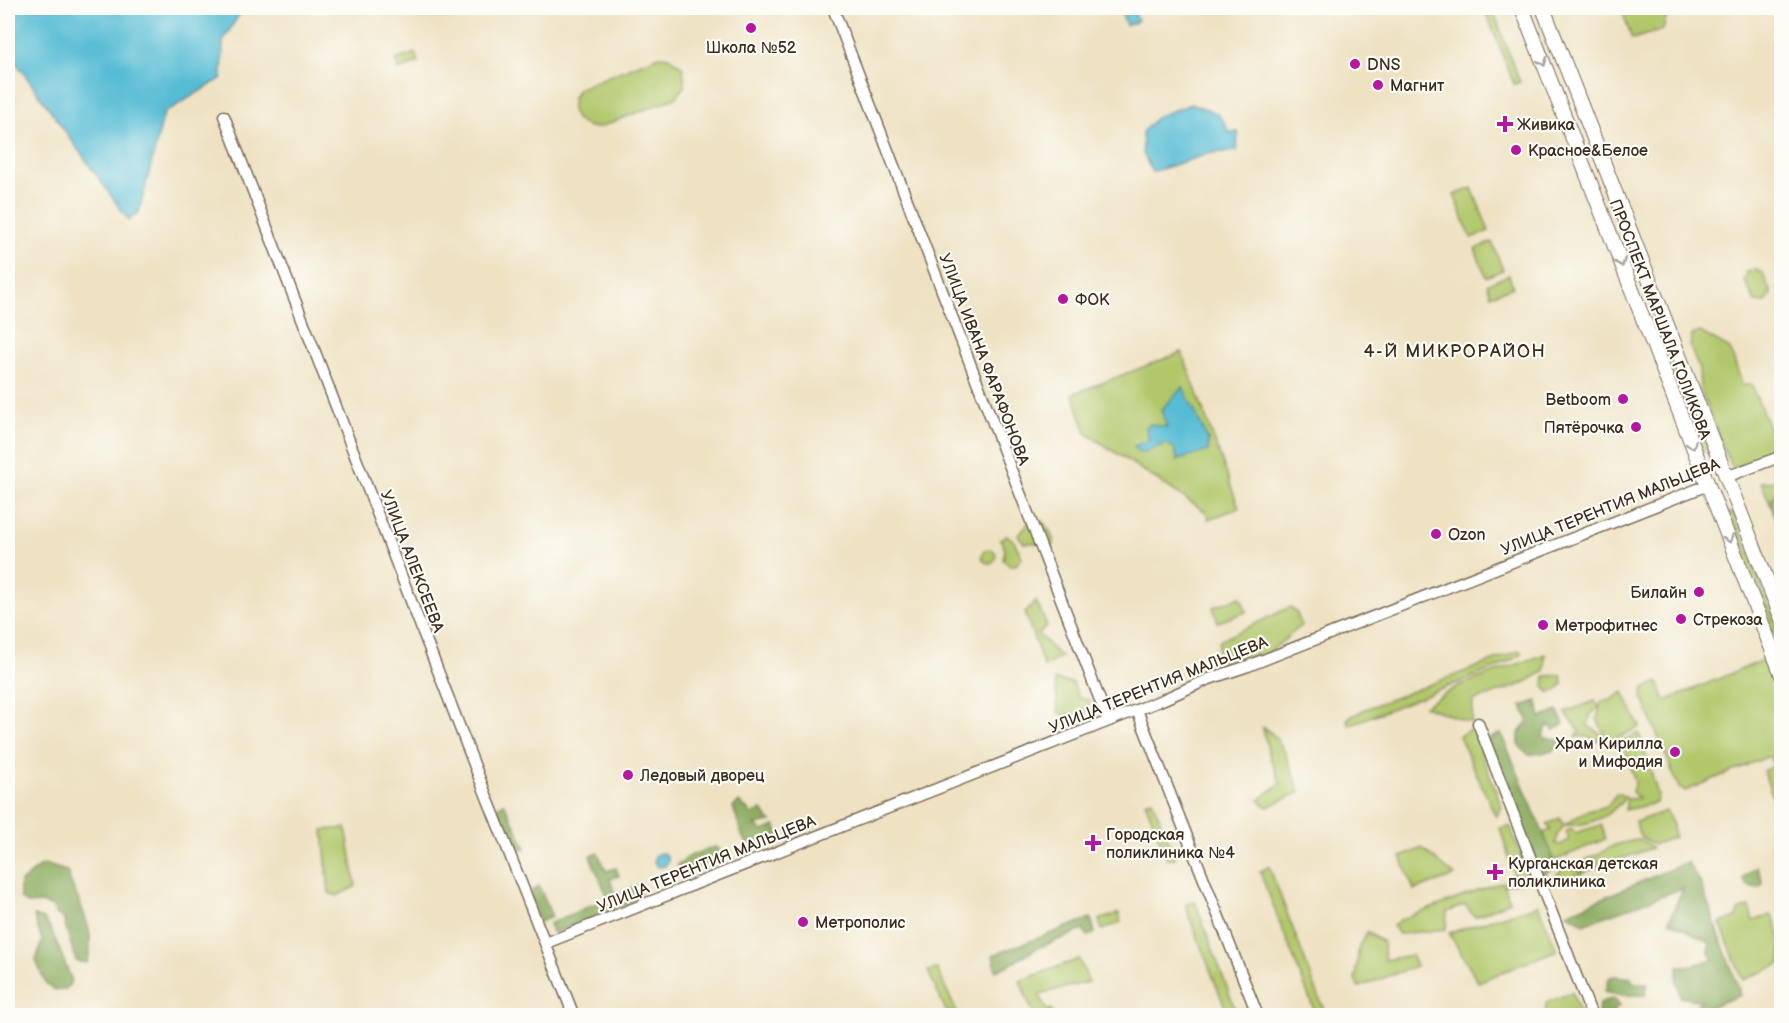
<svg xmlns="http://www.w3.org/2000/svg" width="1789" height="1023" font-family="'Balsamiq Sans',sans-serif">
<rect width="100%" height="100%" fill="#fdfcf7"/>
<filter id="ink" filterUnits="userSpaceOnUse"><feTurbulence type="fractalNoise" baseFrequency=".0167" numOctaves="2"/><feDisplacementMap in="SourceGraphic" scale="12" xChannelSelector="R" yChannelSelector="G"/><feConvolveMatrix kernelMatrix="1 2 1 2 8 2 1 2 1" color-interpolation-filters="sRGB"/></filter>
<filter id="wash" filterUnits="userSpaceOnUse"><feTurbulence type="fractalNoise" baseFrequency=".008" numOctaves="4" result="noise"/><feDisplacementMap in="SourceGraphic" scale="24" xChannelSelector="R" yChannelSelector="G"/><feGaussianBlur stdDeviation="1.35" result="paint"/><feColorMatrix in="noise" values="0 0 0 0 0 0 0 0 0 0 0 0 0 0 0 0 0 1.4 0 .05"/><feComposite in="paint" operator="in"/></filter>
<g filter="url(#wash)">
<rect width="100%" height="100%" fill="#eee2c3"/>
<path fill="#b1c76b" stroke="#767844" stroke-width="1.5" d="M1484,8H1492L1520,82L1514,84Z
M1621,8H1661L1666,19L1663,30L1632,39Z
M415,53L419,62L399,70L396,60Z
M659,56L669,57L683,68L685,85L676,98L597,128C574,126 564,107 579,88Z
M1472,188L1489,231L1471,238L1454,195Z
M1492,242L1503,270L1486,277L1475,249Z
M1754,269L1763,273L1771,294L1766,303L1755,302L1745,281L1747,272Z
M1509,275L1513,287L1491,295L1487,284Z
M1700,332L1730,349L1743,386L1751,384L1775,442L1776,449L1773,454L1737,467L1731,466L1700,389L1699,369L1690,347L1692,335Z
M1665,350L1669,351L1706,444V450L1704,452L1701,450L1663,352Z
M1182,352L1239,508L1209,519L1206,512L1086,433L1073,394Z
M1781,481L1782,482L1781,530L1761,482Z
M1729,513L1734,514L1777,628L1774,632L1771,633L1727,515Z
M1030,521L1039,533L1042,521L1050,531L1054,542L1049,552L1042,543H1024L1018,535Z
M1007,535L1014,541L1022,557L1017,564L1010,566L1003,560L1005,549L1000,539Z
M982 556a7 7 0 1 1 14 0a7 7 0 1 1-14 0Z
M1241,597L1246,612L1218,622L1213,607Z
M1036,601L1047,625L1038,634L1061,657L1044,667L1025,613Z
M1290,607L1297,613L1301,626L1267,654L1250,656L1236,664H1216L1219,641Z
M1519,651L1523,654L1498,667L1349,725L1347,719L1365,709Z
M1545,654V671L1522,684L1473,701L1472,723L1424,706L1460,685Z
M1766,659L1781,699V817L1763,771L1774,766L1769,756L1685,791L1679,788L1642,697L1644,688L1658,682L1665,701Z
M1561,675L1563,684L1556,691L1549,692L1544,687L1545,676Z
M1055,680L1073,683L1078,697L1091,700L1085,713L1069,717L1058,712Z
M1623,692L1640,727L1608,743L1597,719L1601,702L1611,700Z
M1595,701L1599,707L1590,715L1588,726L1602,735L1597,742L1588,737L1576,736L1580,731L1565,712Z
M1262,727C1284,736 1291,771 1300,792L1267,807L1259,800L1281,783L1270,757Z
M1472,728L1502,807L1496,817L1459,736Z
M1639,733L1658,795L1656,803L1625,810L1627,799L1639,798L1632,792L1635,782L1622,741Z
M1617,793L1626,797C1611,815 1590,827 1565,825L1584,812L1607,806Z
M1152,800L1162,824L1155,826L1145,802Z
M1666,811L1673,825L1674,837L1653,845L1640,836L1635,822Z
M1560,818L1564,826L1557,835L1556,844L1560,845L1569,840L1566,831L1572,829L1575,833L1601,825L1605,839L1554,861L1543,833L1551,830L1547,824Z
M1510,826L1527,871L1523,881L1505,885V880L1514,874L1500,828Z
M1164,827V828L1175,858L1167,859L1156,830Z
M346,828L356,886L337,896L329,893L323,830Z
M1640,839L1652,848L1581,873L1577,865L1615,845Z
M1422,848L1455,876L1414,890L1401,857Z
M1269,866L1326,1015H1316L1260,872Z
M1567,867L1573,870L1577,868L1580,874L1561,881L1554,880L1557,874Z
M1502,882L1510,901L1475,917L1465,905L1447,912L1446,929L1399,934L1393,926L1400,920Z
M1195,902L1235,1009H1244L1247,1015H1228L1189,916L1186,904Z
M1538,905L1557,950L1478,982L1449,933Z
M1749,907L1753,921L1771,915C1782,932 1782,945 1781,964L1743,980L1720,923L1737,917L1739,910Z
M1119,913L1121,922L1102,930L1099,920Z
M1367,932L1383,942L1385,960L1411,955L1416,966L1359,987L1355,980L1359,946Z
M1079,959L1089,982L1039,994L1048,1012L1051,1009L1054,1015H1034L1020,981Z
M937,969L958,1015L946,1011L928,971Z
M1572,992L1581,1015H1545L1546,1003Z"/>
<path fill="#8cac5f" stroke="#646b3e" stroke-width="1.5" d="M1776,490L1779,491L1781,520L1775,517L1770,500L1775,496Z
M1537,701L1540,718L1558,711L1564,724L1554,730L1548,725L1543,735L1545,738L1564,739L1553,751L1529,755L1519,746V733L1528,720L1522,706Z
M1501,733L1552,854L1551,869L1539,878L1485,741Z
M739,802L752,814L762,810L771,822L755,825L763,831L775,826L781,838L752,848L743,838L733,807Z
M504,803L526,848L513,853L497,807Z
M714,847L719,849L720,859L686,871L677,865L692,855Z
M598,853L606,871L616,868L619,876L610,879L615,894L613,896L639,885L641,899L553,933L549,924L608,898L590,856Z
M1687,862L1700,882L1741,995L1699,1011L1696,1005L1702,1001L1681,997L1677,983L1678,966H1692L1713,959L1709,953L1710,943L1669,921L1683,888L1584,924L1567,913Z
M47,865L67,871C76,902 99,929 87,963L76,961L63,918L56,914L53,907L42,903L28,904L20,898V883L40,866Z
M1757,866L1763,884L1759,888L1748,886L1742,879Z
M539,886L552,917L539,922L530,892Z
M34,916L44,919L52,931L72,981L66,989L55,990L46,984L36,961L42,941Z
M1091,918L1095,933L1088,936L1083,930L1035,949L1011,964L996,971L993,955Z
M1616,976L1632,978L1633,983H1648L1645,995H1619L1605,991L1610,977Z
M1614,998L1620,1005L1613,1010L1616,1015H1598L1599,1003Z"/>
<path fill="#56bcd4" stroke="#487379" stroke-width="1.5" d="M8,8H243L223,41L222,78L164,113L139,212L129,221L8,51Z
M1120,8H1138L1139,10L1134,16L1138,19L1136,22L1126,25Z
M1191,104C1209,109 1223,112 1228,132H1238L1237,151L1211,153L1152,172L1143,153L1142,132L1158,116Z
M1183,387L1208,440V451L1178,460L1174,449L1167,443L1143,453L1137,451L1134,446L1149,440L1146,428L1150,424L1167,427L1161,410Z
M654 860a7 7 0 1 1 14 0a7 7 0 1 1-14 0Z"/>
</g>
<g filter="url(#ink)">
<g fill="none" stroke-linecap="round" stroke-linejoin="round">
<g stroke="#7a6a58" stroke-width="13">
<path id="minor" d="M833,8L1108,721
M224,116L477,772L574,1016
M1726,477L1782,456
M1137,710L1258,1016
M1478,723L1592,1016
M546,943L1162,700L1209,679L1248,666L1708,485"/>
</g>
<g stroke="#7a6a58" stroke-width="16">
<path id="major" d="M1522,8L1782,675
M1543,8L1782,619"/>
</g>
<use href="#minor" stroke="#fff" stroke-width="10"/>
<use href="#major" stroke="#fff" stroke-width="14"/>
</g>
<defs><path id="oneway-chevron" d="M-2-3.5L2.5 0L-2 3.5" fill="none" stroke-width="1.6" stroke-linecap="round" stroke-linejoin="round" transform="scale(1.5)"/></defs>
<g stroke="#a79f9a">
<use href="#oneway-chevron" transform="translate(1543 62) rotate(69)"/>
<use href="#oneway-chevron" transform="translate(1621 263) rotate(69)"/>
<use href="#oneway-chevron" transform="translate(1692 445) rotate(69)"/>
<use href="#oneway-chevron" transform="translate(1729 539) rotate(69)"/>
</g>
</g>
<g fill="#b5179e" stroke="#fdfcf7" stroke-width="2">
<circle cx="751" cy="28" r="6"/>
<circle cx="1355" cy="64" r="6"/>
<circle cx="1378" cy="85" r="6"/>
<path d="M1502 115h6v6h6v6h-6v6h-6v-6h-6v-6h6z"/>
<circle cx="1516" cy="150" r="6"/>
<circle cx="1063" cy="299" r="6"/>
<circle cx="1623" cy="399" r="6"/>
<circle cx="1636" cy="427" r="6"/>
<circle cx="1436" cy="534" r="6"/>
<circle cx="1699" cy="592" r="6"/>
<circle cx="1681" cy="619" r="6"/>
<circle cx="1543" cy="625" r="6"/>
<circle cx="1675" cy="752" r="6"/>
<circle cx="628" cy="775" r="6"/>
<path d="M1090 834h6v6h6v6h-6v6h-6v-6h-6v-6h6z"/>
<path d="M1492 863h6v6h6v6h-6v6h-6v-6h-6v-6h6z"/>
<circle cx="803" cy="922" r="6"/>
</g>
<g text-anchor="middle" stroke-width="4.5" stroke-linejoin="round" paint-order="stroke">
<g font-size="16" fill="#3b2a1e" stroke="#fdfcf7" text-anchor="start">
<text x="751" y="53" text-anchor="middle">Школа №52</text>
<text x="1367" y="70">DNS</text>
<text x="1390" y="91">Магнит</text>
<text x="1517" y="130">Живика</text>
<text x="1528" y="156">Красное&amp;Белое</text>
<text x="1075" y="305">ФОК</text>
<text x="1611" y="405" text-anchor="end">Betboom</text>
<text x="1624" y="433" text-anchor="end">Пятёрочка</text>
<text x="1448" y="540">Ozon</text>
<text x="1687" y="598" text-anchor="end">Билайн</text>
<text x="1693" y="625">Стрекоза</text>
<text x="1555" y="631">Метрофитнес</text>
<text x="1663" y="749" text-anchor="end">Храм Кирилла<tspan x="1663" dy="18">и Мифодия</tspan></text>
<text x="640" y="781">Ледовый дворец</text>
<text x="1106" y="840">Городская<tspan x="1106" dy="18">поликлиника №4</tspan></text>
<text x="1508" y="869">Курганская детская<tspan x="1508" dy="18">поликлиника</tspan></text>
<text x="815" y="928">Метрополис</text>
</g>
<g font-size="16" fill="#3b2a1e" stroke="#fdfcf7">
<text transform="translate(1661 319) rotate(69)" y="6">ПРОСПЕКТ МАРШАЛА ГОЛИКОВА</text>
<text transform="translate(985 359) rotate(69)" y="6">УЛИЦА ИВАНА ФАРАФОНОВА</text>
<text transform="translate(1610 506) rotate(-22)" y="6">УЛИЦА ТЕРЕНТИЯ МАЛЬЦЕВА</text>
<text transform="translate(413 561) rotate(69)" y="6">УЛИЦА АЛЕКСЕЕВА</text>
<text transform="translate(1158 684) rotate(-22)" y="6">УЛИЦА ТЕРЕНТИЯ МАЛЬЦЕВА</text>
<text transform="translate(706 863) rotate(-22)" y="6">УЛИЦА ТЕРЕНТИЯ МАЛЬЦЕВА</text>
</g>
<g font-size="18" letter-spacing="1.5" fill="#3b2a1e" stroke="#fdfcf7">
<text x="1455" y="357">4-Й МИКРОРАЙОН</text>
</g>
</g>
<rect width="1789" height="1023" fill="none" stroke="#fdfcf7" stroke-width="30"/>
</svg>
